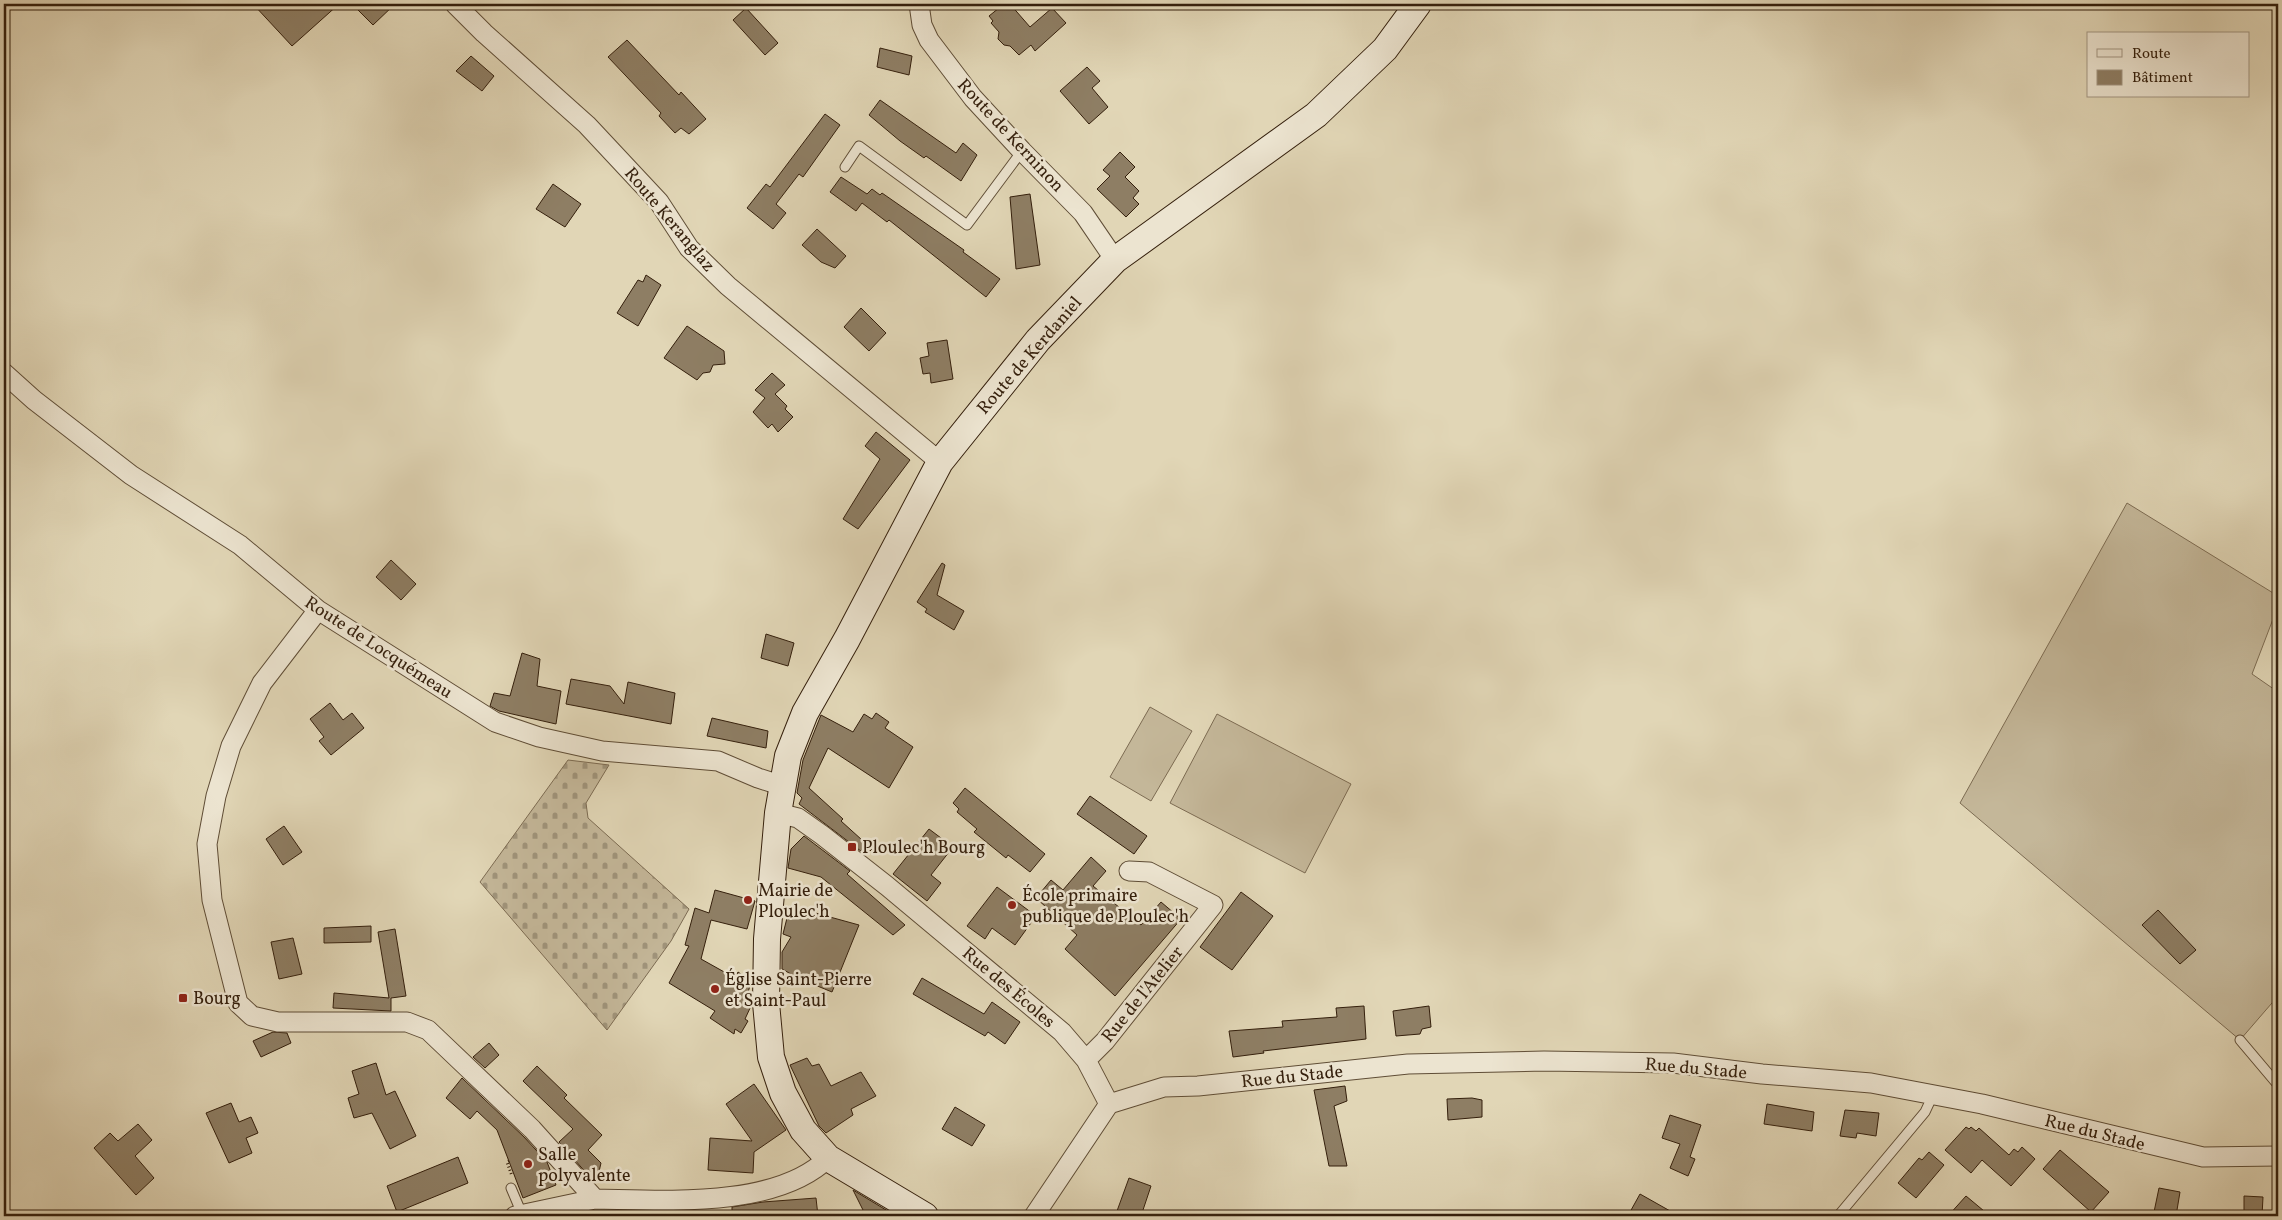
<svg xmlns="http://www.w3.org/2000/svg" width="2282" height="1220" font-family="Vollkorn,serif">
<defs>
<pattern id="cemetery-stones" width="16" height="16" patternUnits="userSpaceOnUse" patternTransform="scale(1.25)"><rect width="16" height="16" fill="#c4b799"/><path d="M2 7V4a2 2 0 0 1 4 0v3zM10 15v-3a2 2 0 0 1 4 0v3z" fill="#a0947b"/></pattern>
</defs>
<rect width="100%" height="100%" fill="#e1d6b6"/>
<filter id="stains"><feTurbulence type="fractalNoise" baseFrequency=".004" numOctaves="4"/><feColorMatrix values="0 0 0 0 .2 0 0 0 0 .09 0 0 0 0 .02 0 0 0 .5 -.17"/></filter>
<radialGradient id="worn" r=".72"><stop offset=".6" stop-color="#630" stop-opacity="0"/><stop offset="1" stop-color="#630" stop-opacity=".3"/></radialGradient>
<path fill="url(#cemetery-stones)" stroke="#7c6b52" d="M568,760L609,765L586,803L588,818L689,909L671,941L607,1030L480,882Z"/>
<path fill="#c4b799" stroke="#7c6b52" d="M2127,503L2278,596V606L2252,674L2278,692V996L2240,1040L1960,803Z
M1150,707L1192,731L1151,801L1110,777Z
M1217,714L1351,784L1305,873L1170,803Z"/>
<path fill="#8e7e64" stroke="#341f0c" d="M253,4H339L292,46Z
M352,4H395L373,25Z
M1004,4H1010L1030,27L1052,8L1066,23L1035,51L1031,45L1019,55L1010,46L1004,45L998,39L999,32L991,23L993,21L989,16Z
M746,8L778,43L765,55L733,20Z
M627,40L679,95L681,92L706,119L689,134L681,128L675,133L659,116L661,113L608,57Z
M880,48L912,56L909,75L877,67Z
M471,56L494,76L482,91L456,71Z
M1087,67L1100,81L1092,88L1108,107L1089,124L1060,91Z
M880,100L956,153L963,143L977,155L961,181L926,156L924,158L900,141L869,115Z
M825,114L840,125L803,177L799,174L776,204L786,213L773,229L747,208L766,184L770,187Z
M1120,152L1135,167L1125,177L1139,191L1133,198L1139,204L1126,217L1097,189L1110,176L1103,170Z
M841,177L867,194L872,189L880,195L882,193L964,250L963,252L1000,279L986,297L889,220L887,222L862,203L856,211L830,192Z
M553,184L581,204L565,227L536,209Z
M1030,194L1040,265L1016,269L1010,197Z
M817,229L846,256L835,268L821,262L802,245Z
M646,275L661,285L638,326L617,313L638,280L643,282Z
M861,308L886,333L869,351L844,327Z
M687,326L724,351L725,364L713,365L710,372L703,373L697,380L664,358Z
M947,340L953,379L931,383L930,373L923,374L920,358L929,356L927,343Z
M772,373L785,385L775,394L787,406L785,409L793,417L778,432L772,424L768,428L753,412L765,398L755,390Z
M876,432L910,460L858,529L843,519L880,459L865,446Z
M391,560L416,584L401,600L376,577Z
M942,563L945,565L937,595L964,611L954,630L925,612L927,609L917,602Z
M766,634L794,643L788,666L761,658Z
M522,653L540,659L537,686L561,691L556,724L499,711L490,706L494,693L510,696Z
M571,679L610,686L624,704L628,682L675,693L671,724L566,704Z
M330,703L343,720L352,713L364,728L331,755L319,741L324,737L310,719Z
M876,713L889,722L885,728L913,747L889,788L828,748L809,788L843,819L841,821L872,849L866,855L799,804L802,798L797,793L803,760L821,715L853,732L864,714L872,719Z
M712,718L768,731L766,748L707,736Z
M965,788L1045,854L1030,872L1008,855L1006,858L974,832L977,829L957,812L959,809L953,803Z
M1090,796L1147,836L1134,854L1077,814Z
M284,826L302,852L283,865L266,839Z
M929,829L953,847L931,875L941,883L927,901L893,874Z
M804,836L850,871L847,874L905,925L893,935L821,877L788,868L791,849Z
M1091,857L1106,871L1093,886L1141,925L1161,902L1181,919L1115,996L1065,949L1077,935L1036,898L1051,880L1063,890Z
M997,887L1036,916L1015,945L992,928L985,939L967,926Z
M715,890L755,901L747,929L711,920L701,959L735,978L738,972L751,981L748,993L751,997V1006L745,1019L748,1021L741,1033L735,1029L734,1034L710,1018L715,1011L669,983L689,946L685,945L695,908L709,913Z
M1241,892L1273,916L1232,970L1200,947Z
M790,906L859,925L832,992L798,978L782,969V952L791,937L783,934Z
M2158,910L2196,950L2180,964L2142,925Z
M371,926V942L324,943V928Z
M395,929L406,996L391,998V1011L333,1008L334,993L389,998L378,932Z
M293,938L302,974L279,979L271,942Z
M922,978L984,1014L992,1002L1020,1022L1005,1044L988,1032L985,1036L913,994Z
M1364,1006L1366,1039L1263,1051L1264,1053L1233,1057L1229,1031L1283,1027L1282,1021L1337,1017L1336,1008Z
M1429,1006L1431,1027L1422,1029L1420,1034L1396,1036L1393,1011Z
M273,1032L287,1033L291,1043L261,1057L253,1041Z
M489,1043L499,1055L485,1068L473,1057Z
M807,1058L812,1066L819,1064L831,1086L861,1072L876,1096L851,1109L853,1115L826,1133L819,1126L790,1065Z
M376,1063L386,1095L395,1091L416,1136L390,1149L372,1113L354,1118L348,1098L359,1094L352,1071Z
M537,1066L567,1095L564,1098L602,1135L588,1150L601,1163L598,1176L588,1175L559,1142L573,1129L523,1081Z
M462,1078L524,1137L547,1162L556,1185L523,1198L497,1130L477,1111L470,1119L446,1098Z
M754,1084L786,1130L754,1152L753,1173L708,1170L710,1138L752,1141L726,1104Z
M1345,1086L1347,1101L1334,1106L1347,1166H1329L1314,1090Z
M1472,1098L1482,1100V1117L1448,1120L1447,1099Z
M231,1103L239,1122L251,1117L258,1133L246,1138L252,1153L229,1163L206,1113Z
M1767,1104L1814,1112L1812,1131L1764,1124Z
M955,1107L985,1125L972,1146L942,1129Z
M1845,1110L1879,1113L1876,1136L1857,1133L1856,1138L1840,1136Z
M1670,1115L1701,1125L1690,1157L1695,1159L1688,1176L1670,1168L1680,1144L1662,1138Z
M138,1124L152,1140L135,1156L154,1178L136,1195L94,1148L110,1133L118,1141Z
M1966,1127L1969,1129L1971,1127L1976,1131L1979,1128L2009,1155L2014,1149L2018,1152L2022,1147L2035,1159L2011,1186L1982,1160L1971,1173L1945,1150Z
M2060,1150L2109,1192L2091,1212L2043,1169Z
M1929,1152L1944,1165L1916,1198L1898,1183L1919,1158L1922,1160Z
M458,1157L468,1183L397,1212L387,1186Z
M1129,1178L1151,1186L1141,1216L1117,1211Z
M2159,1188L2180,1192L2176,1216L2154,1212Z
M853,1190L896,1216H873L864,1212Z
M1640,1194L1679,1216H1639L1630,1212Z
M1966,1196L1990,1216H1948Z
M2244,1196L2263,1197L2262,1216H2244Z
M816,1198L818,1216H732V1207L763,1202Z"/>
<g fill="none" stroke-linecap="round" stroke-linejoin="round">
<g stroke="#5f4d36" stroke-width="11">
<path id="lane" d="M845,167L859,146L967,225L1022,151
M2240,1040L2278,1085
M511,1188L522,1214
M1838,1216L1925,1112L1933,1095"/>
</g>
<g stroke="#5f4d36" stroke-width="21">
<path id="street" d="M455,4L484,33L587,125L659,202L689,248L728,286L940,462
M919,4L922,25L929,40L973,98L1022,151L1083,213L1115,260
M4,373L34,400L131,475L240,545L318,610L495,722L539,737L602,751L718,761L758,778L783,786
M318,610L262,683L231,746L216,796L207,844L212,900L238,1003L252,1016L278,1022H407L428,1030L532,1129L595,1199C663,1200 776,1209 828,1158
M778,813L798,818L822,835L887,886L1062,1032L1086,1060L1109,1104
M1086,1060L1105,1041L1213,905L1149,872L1129,871
M1109,1104L1164,1087L1198,1086L1408,1064L1544,1061L1673,1063L1762,1074L1871,1083L1982,1104L2203,1157L2278,1156
M515,1216L595,1199
M1034,1216L1109,1104"/>
</g>
<g stroke="#341f0c" stroke-width="28">
<path id="secondary" d="M925,1216L828,1158L803,1130L783,1093L771,1057L766,1003L767,939L778,813L788,756L805,713L847,639L940,462L1038,340L1115,260L1316,115L1385,49L1418,4"/>
</g>
<path stroke="#341f0c" stroke-width="3" stroke-dasharray="1 2.5" stroke-linecap="butt" d="M509,1161L507,1162L512,1176"/>
<use href="#lane" stroke="#ece4d0" stroke-width="9"/>
<use href="#street" stroke="#ece4d0" stroke-width="19"/>
<use href="#secondary" stroke="#ece4d0" stroke-width="26"/>
</g>
<g fill="#8f2418" stroke="#ece4d0" stroke-width="2">
<rect x="847" y="842" width="10" height="10" rx="2.5"/>
<circle cx="748" cy="900" r="5"/>
<circle cx="1012" cy="905" r="5"/>
<circle cx="715" cy="989" r="5"/>
<rect x="178" y="993" width="10" height="10" rx="2.5"/>
<circle cx="528" cy="1164" r="5"/>
</g>
<g text-anchor="middle" stroke-width="5" stroke-linejoin="round" paint-order="stroke">
<g font-size="18" fill="#341f0c" stroke="#ece4d0">
<text transform="translate(1011 135) rotate(47)" y="6">Route de Kerninon</text>
<text transform="translate(670 219) rotate(50)" y="6">Route Keranglaz</text>
<text transform="translate(1029 355) rotate(-49)" y="6">Route de Kerdaniel</text>
<text transform="translate(379 647) rotate(33)" y="6">Route de Locquémeau</text>
<text transform="translate(1009 987) rotate(40)" y="6">Rue des Écoles</text>
<text transform="translate(1142 994) rotate(-51)" y="6">Rue de l'Atelier</text>
<text transform="translate(1696 1068) rotate(5)" y="6">Rue du Stade</text>
<text transform="translate(1292 1076) rotate(-6)" y="6">Rue du Stade</text>
<text transform="translate(2095 1132) rotate(14)" y="6">Rue du Stade</text>
</g>
<g font-size="18" fill="#341f0c" stroke="#ece4d0" text-anchor="start">
<text x="862" y="853">Ploulec'h Bourg</text>
<text x="758" y="896">Mairie de<tspan x="758" dy="21">Ploulec'h</tspan></text>
<text x="1022" y="901">École primaire<tspan x="1022" dy="21">publique de Ploulec'h</tspan></text>
<text x="725" y="985">Église Saint-Pierre<tspan x="725" dy="21">et Saint-Paul</tspan></text>
<text x="193" y="1004">Bourg</text>
<text x="538" y="1160">Salle<tspan x="538" dy="21">polyvalente</tspan></text>
</g>
</g>
<rect width="2282" height="1220" fill="none" stroke="#e1d6b6" stroke-width="20"/>
<rect x="5" y="5" width="2272" height="1210" fill="none" stroke="#341f0c" stroke-width="2.5"/>
<rect x="10" y="10" width="2262" height="1200" fill="none" stroke="#341f0c"/>
<rect x="2087" y="32" width="162" height="65" fill="#ece4d0" stroke="#a29582"/>
<rect x="2097" y="49" width="25" height="8" fill="#ece4d0" stroke="#a29582"/>
<text x="2132" y="58" font-size="15" fill="#341f0c">Route</text>
<rect x="2097" y="70" width="25" height="15" fill="#8e7e64" stroke="#a29582"/>
<text x="2132" y="82" font-size="15" fill="#341f0c">Bâtiment</text>
<rect width="100%" height="100%" filter="url(#stains)"/>
<rect width="100%" height="100%" fill="url(#worn)"/>
</svg>
